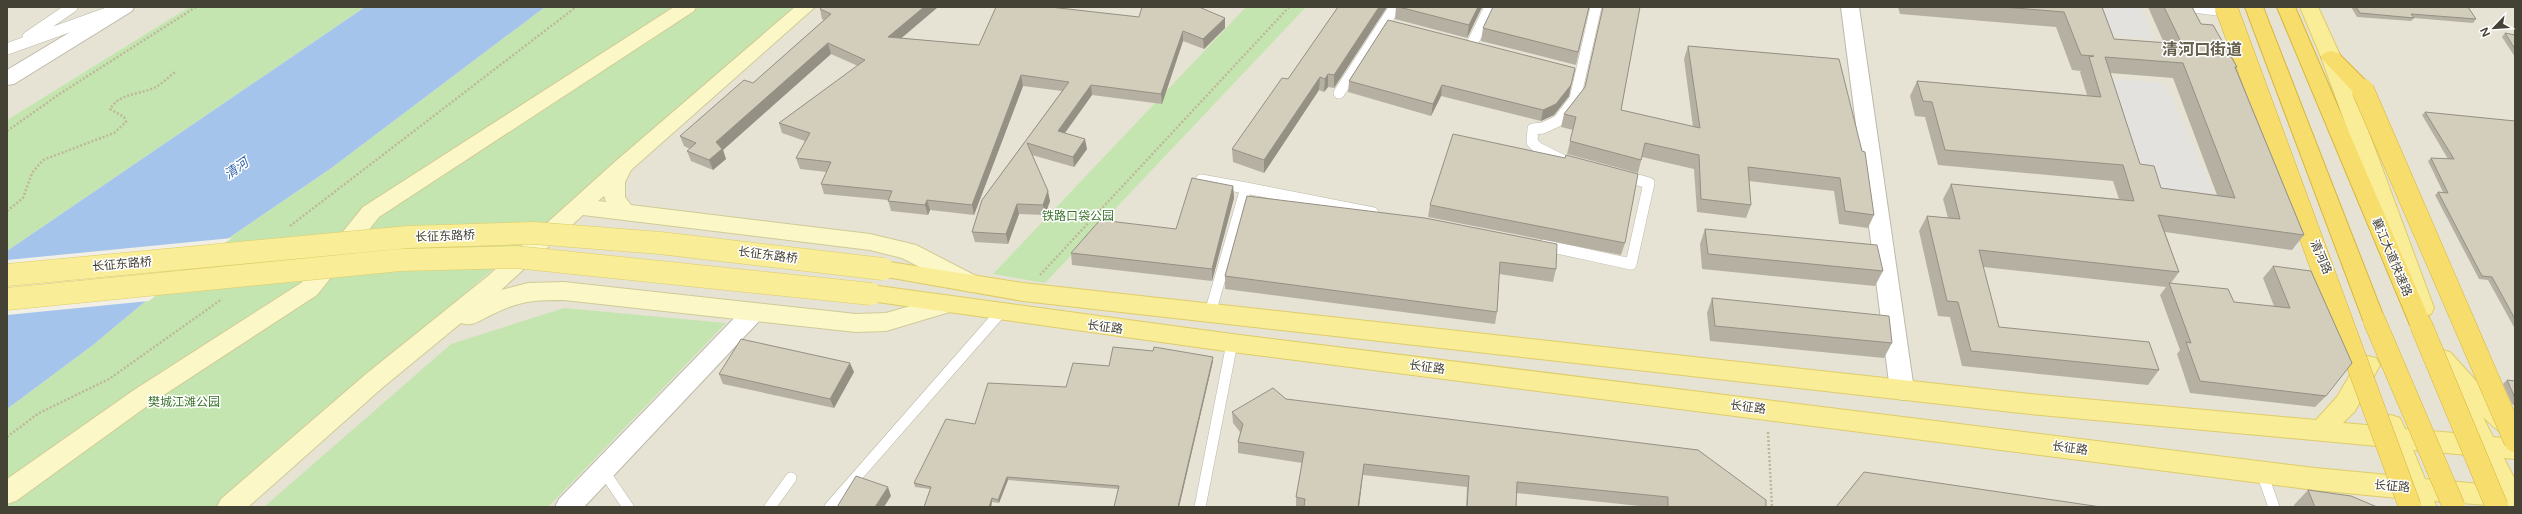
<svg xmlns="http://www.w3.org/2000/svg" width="2522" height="514" font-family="'Varela Round','Noto Sans SC',sans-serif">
<rect width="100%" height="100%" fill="#f2f0e6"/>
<path fill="#e6e3d4" d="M7,7H189L7,120Z
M800,7H2515V507H219L613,165Z"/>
<path fill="#c5e5b0" d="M189,7H365L7,251V120Z
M545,7H800L613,165L219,507H7V409L93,345L189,265L330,169Z
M1246,7H1306L1045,283L993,274Z
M564,308L726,323L548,507H264L451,344Z"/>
<path fill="#e3e2de" d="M2091,7H2141L2154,40L2101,34Z
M2105,78L2165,83L2219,204L2154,198Z"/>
<path fill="#a4c4ec" d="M365,7H545L330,169L189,265L93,345L7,409V251Z"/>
<path fill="#f2f0e6" d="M232,238L191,266L149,301L7,315V260Z"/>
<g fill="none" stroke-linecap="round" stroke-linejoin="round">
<g stroke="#bdb9a9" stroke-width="12">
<path id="lane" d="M2193,7L2217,10
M28,37L72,7
M1471,46L1490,7
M7,49L124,7
M1339,93L1395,7
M1562,160L1538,148L1532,142L1533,129L1543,128L1558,121L1575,99L1596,7
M1201,180L1246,188L1210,313
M1246,188L1373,213
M1543,245L1631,264L1649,183L1623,176
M603,470L628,507
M2262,473L2274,507
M770,507L791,478
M830,507L1000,313
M1200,507L1232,343"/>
</g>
<g stroke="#bdb9a9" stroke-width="2">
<path id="street" d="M112,7H134L132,11L14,84L7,85V70Z
M1841,7H1859L1914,390L1910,397L1902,400L1894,397L1890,390Z
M754,303L762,306L765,312L762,318L584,507H555L559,499L746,306Z"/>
</g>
<g stroke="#d0ca97" stroke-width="2">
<path id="secondary" d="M674,7H696L694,11L379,217L317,295L150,404L16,501L7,504V479L134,390L301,283L363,207Z
M795,7H815L631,170L625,182V197L631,205L870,234L916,245L980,278L983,284L980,290L972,292L964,290L902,258L870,250L583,215L501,290L528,283L564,282L856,314L886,313L945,296L953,299L956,305L953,311L886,331L856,332L564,300C531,300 519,301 489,316C479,321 472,327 461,323L382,388L248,507H217L221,499L366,374L488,276L617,160ZM604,196L606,202L598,201Z"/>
</g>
<g stroke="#decc68" stroke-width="2">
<path id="primary" d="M2300,7H2318L2341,57L2434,308L2431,314L2423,317L2415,314L2412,308L2321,57Z
M883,261L1023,283L2030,394L2316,420L2337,397L2360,358L2368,356L2376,358L2380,365L2355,411L2343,423L2379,426L2382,418L2391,415L2400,418L2405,429L2467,434L2444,388L2448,381L2430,359L2434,352L2442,350L2450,352L2488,394L2515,415V436C2504,439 2491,424 2483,417L2493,437L2515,439V459L2504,458L2515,480V507L2434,501L2437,507H2411L2408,499L2315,490L1232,352L863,300L860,294L863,288L871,285L1232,334L2315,468L2399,476L2388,447L2030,414L1023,301L875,275L872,269L875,263ZM2413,450L2478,456L2492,485L2425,479Z"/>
</g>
<g stroke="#d6b53c" stroke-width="2">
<path id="highway" d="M2245,7H2263L2385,320L2382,326L2374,329L2366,326L2363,320Z
M2277,7H2295L2432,325L2429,331L2421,334L2413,331L2410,325Z
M2331,51L2338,53L2370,85L2373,90L2370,95L2363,97L2356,95L2324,61L2321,57L2324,53Z"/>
</g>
<path stroke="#beb79b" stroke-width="2.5" stroke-dasharray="2 2" stroke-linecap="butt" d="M7,131L61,93L196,7
M7,211L23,198L32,173L43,160L114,133L126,122L124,117L110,109C120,93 138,95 154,88C162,84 169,77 176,71
M290,226L576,7
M1040,275L1289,7
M1768,432L1772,507
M7,437L39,413L109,379L222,299"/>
<use href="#lane" stroke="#fff" stroke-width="11"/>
<use href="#street" fill="#fff" fill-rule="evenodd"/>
<use href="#secondary" fill="#fcf7c6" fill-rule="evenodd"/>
<use href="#primary" fill="#f9ed98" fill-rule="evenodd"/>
<use href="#highway" fill="#f7de6c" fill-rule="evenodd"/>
<g stroke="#decc68" stroke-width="23" stroke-linecap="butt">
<path id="primary-bridge" d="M7,275L408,237L533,233L660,243L883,269
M7,299L400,260L516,257L871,294"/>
</g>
<g stroke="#d6b53c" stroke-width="23" stroke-linecap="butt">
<path id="highway-bridge" d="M2226,7L2410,507
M2363,90L2515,441
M2374,320L2454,507
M2421,325L2497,507"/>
</g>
<use href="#primary-bridge" stroke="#f9ed98" stroke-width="22"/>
<use href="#highway-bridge" stroke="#f7de6c" stroke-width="22"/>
</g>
<path fill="#b5b0a2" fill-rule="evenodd" d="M938,7L901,38L979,45L1139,17L1225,18V28L1204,49L1183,41L1162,104L1092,95L1065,133L1087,149L1074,167L1032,155L1050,201L1045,215L1019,214L1008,244L975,242L972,232L982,200L1062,91L1023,86L974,215L930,210L928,215L891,211L888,200L824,194L821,184L827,172L800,169L796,158L805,141L782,133L779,123L858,66L831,54L723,150L726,159L713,170L691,161L687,151L690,149L684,146L680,136L753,83L824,20L822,19L820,9Z
M1387,7L1334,88L1328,87L1324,92L1319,90L1264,173L1233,162L1232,149L1288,79Z
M1396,7H1482L1467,38L1395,19Z
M1589,7L1576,65L1481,41L1483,28Z
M1602,7H1640L1621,110L1693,127L1684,59L1688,46L1839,59L1874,215L1868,228L1839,224L1834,191L1749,181L1751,205L1746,218L1697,212L1694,169L1642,157L1638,173L1567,154L1573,130L1561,127L1564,114L1585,87L1603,8Z
M1898,7H2102L2114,39L2164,43L2148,7H2192L2201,24L2237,67L2236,69L2304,235L2292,250L2165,232L2179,272L2171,283L2234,302L2274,306L2263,278L2273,266L2326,396L2315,407L2190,393L2177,354L2180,350L2160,295L2166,287L1983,267L1999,327L2159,370L2148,385L1962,366L1950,317L1938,316L1919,231L1927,216L1948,218L1943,199L1951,184L2119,199L2113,181L1938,165L1925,117L1915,116L1910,96L1917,81L2087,95L2080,72L2081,71L2072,70L2056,27L1900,14ZM2110,73L2173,78L2217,195L2161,188L2140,164Z
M2351,7H2468L2476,19L2473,23L2414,18L2411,21L2357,17Z
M1388,20L1569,96L1554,115L1541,121L1441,96L1431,116L1348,92L1349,81Z
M2505,33L2515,35V57L2502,37Z
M2425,112L2515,121V329L2488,280L2479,279L2435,195L2438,192H2443L2428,161L2431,158L2448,159L2422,115Z
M1233,186L1234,198L1212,281L1072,265L1071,253L1176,229Z
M1247,196L1556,269L1553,282L1499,274L1497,312L1495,324L1225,289V276Z
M1430,205L1625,243L1621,255L1428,217Z
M1705,229L1883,271L1875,286L1702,269L1700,244Z
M1712,298L1892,343L1884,358L1710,341L1707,313Z
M1213,361L1179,507H1114L1118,489L1008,480L999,503L992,502L991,507H924L930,489L915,487L914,483L975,424L1066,387L1109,366Z
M854,372L834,408L723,384L719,374Z
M2507,380L2515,381V406L2512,404L2503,384Z
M1286,399L1766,507H1649L1516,493V507H1466L1467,487L1363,475L1359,507H1296V497L1302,463L1238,453V442L1240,432L1233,423L1232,412Z
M2308,490L2377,507H2294V505Z"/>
<path fill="#949084" d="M924,7H938L891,47L888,37Z
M1379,7H1387L1334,88V75Z
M1478,7H1482L1467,38L1469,25Z
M1225,18V28L1204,49L1203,39Z
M1183,31V41L1162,104L1161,94Z
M828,43L831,54L723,150L726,159L713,170L709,160L716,142Z
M1575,68L1569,96L1554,115L1541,121L1543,110Z
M1328,74V87L1324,92L1325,79Z
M1021,75L1023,86L974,215L972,205Z
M1320,77L1319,90L1264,173V160Z
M1091,85L1092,95L1059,141L1058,131Z
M1442,85L1441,96L1431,116L1433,104Z
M1085,139L1087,149L1074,167L1073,157Z
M1233,186L1234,198L1212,281V269Z
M1048,191L1050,201L1045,215L1043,205Z
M927,200L930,210L928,215L925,205Z
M1017,204L1019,214L1008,244L1006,234Z
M1213,357V361L1179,507H1178Z
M850,363L854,372L834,408L830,399Z
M1364,464L1359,507H1358Z
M1007,477L1008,480L999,503L998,500Z
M888,487L891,496L884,507H875Z
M992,498V502L991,507H989Z"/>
<path fill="#d3cdbc" stroke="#949084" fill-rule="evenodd" d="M822,7H924L888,37L979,45L996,7H1050L1139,17L1142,7H1199L1225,18L1203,39L1183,31L1161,94L1091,85L1058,131L1085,139L1073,157L1027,143L1048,191L1043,205L1017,204L1006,234L972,232L982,200L1069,82L1021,75L972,205L927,200L925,205L888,201L892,191L821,184L831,162L796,158L810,133L779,123L865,60L828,43L716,142L722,149L709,160L687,151L696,143L680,136L744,80L753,83L831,14L820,9Z
M1338,7H1379L1334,75L1328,74L1325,79L1320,77L1264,160L1232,149L1282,78L1288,79Z
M1399,7H1478L1469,25Z
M1493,7H1589L1578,52L1483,28Z
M1603,7H1640L1621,110L1700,128L1688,46L1839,59L1862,151L1865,152L1874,215L1845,211L1840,178L1748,167L1751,205L1701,199L1699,155L1645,143L1641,160L1570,141L1576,117L1564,114L1585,87Z
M2003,7H2102L2114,39L2182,44L2164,7H2192L2201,24L2213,25L2237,67H2235L2304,235L2158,215L2179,272L1979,250L1999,327L2149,342L2159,370L1971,351L1958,302L1947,301L1927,216L1960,219L1951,184L2134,201L2123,165L1945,150L1932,102L1923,101L1917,81L2101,97L2089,57L2094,56L2081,55L2064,12ZM2105,57L2183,63L2235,198L2161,188L2154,166L2140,164Z
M2356,7H2468L2476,19L2411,14L2414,18L2360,13Z
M1388,20L1575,68L1571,85L1556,104L1543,110L1442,85L1433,104L1349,81Z
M2505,33L2515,35V49Z
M2425,112L2515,121V319L2492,277L2482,276L2438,192L2448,193L2431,158L2454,159Z
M1453,134L1565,158L1566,155L1638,174L1625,243L1430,205Z
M1192,178L1233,186L1212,269L1071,253L1100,220L1176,229Z
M1247,196L1425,218L1557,244L1556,269L1500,262L1497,312L1225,276Z
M1705,229L1877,245L1883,271L1708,254Z
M2273,266L2311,271L2352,363L2326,396L2200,381L2186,342L2191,343L2169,283L2228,289L2234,302L2290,308Z
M1712,298L1889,316L1892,343L1715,326Z
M741,339L850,363L830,399L719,374Z
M1113,347L1153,351L1154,347L1213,357L1178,507H1114L1119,486L1007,477L998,500L992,498L989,507H924L931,487L914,483L946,419L975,424L988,383L1066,387L1073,363L1109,366Z
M2507,380L2515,381V398Z
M1273,388L1286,399L1698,450L1766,500V507H1668V497L1517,482L1516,507H1467L1469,476L1364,464L1358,507H1304L1305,499L1296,497L1304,452L1238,442L1243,424L1232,412Z
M1864,472L2101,507H1836Z
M856,476L888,487L875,507H837Z
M2308,490L2351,496L2377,507H2315Z"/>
<g text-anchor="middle" stroke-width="3" stroke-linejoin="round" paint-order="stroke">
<g font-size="12" fill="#3c732c" stroke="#fff">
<text x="1078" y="220">铁路口袋公园</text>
<text x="184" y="406">樊城江滩公园</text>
</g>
<g font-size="12" fill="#444135" stroke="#fff">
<text transform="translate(445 236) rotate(-2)" y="4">长征东路桥</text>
<text transform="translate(768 255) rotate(7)" y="4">长征东路桥</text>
<text transform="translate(2321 257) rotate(67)" y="4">清河路</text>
<text transform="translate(2392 257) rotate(67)" y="4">襄江大道快速路</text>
<text transform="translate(122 264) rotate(-5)" y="4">长征东路桥</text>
<text transform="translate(1105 327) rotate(7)" y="4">长征路</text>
<text transform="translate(1427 367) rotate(7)" y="4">长征路</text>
<text transform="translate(1748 407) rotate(7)" y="4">长征路</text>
<text transform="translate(2070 448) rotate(7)" y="4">长征路</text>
<text transform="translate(2392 486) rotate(5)" y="4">长征路</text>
</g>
<g font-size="13" font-style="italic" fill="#3466ab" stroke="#fff">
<text transform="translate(236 168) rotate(-35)" y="5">清河</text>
</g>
<g font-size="16" font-weight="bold" fill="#67604d" stroke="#fff">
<text x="2202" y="55">清河口街道</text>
</g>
</g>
<rect width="2522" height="514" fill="none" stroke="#444135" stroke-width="16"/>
<g transform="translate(2494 28) rotate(245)" stroke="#ffffff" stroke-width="3" paint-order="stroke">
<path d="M0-3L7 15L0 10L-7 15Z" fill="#444135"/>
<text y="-6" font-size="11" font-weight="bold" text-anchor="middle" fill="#444135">N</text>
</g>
</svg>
